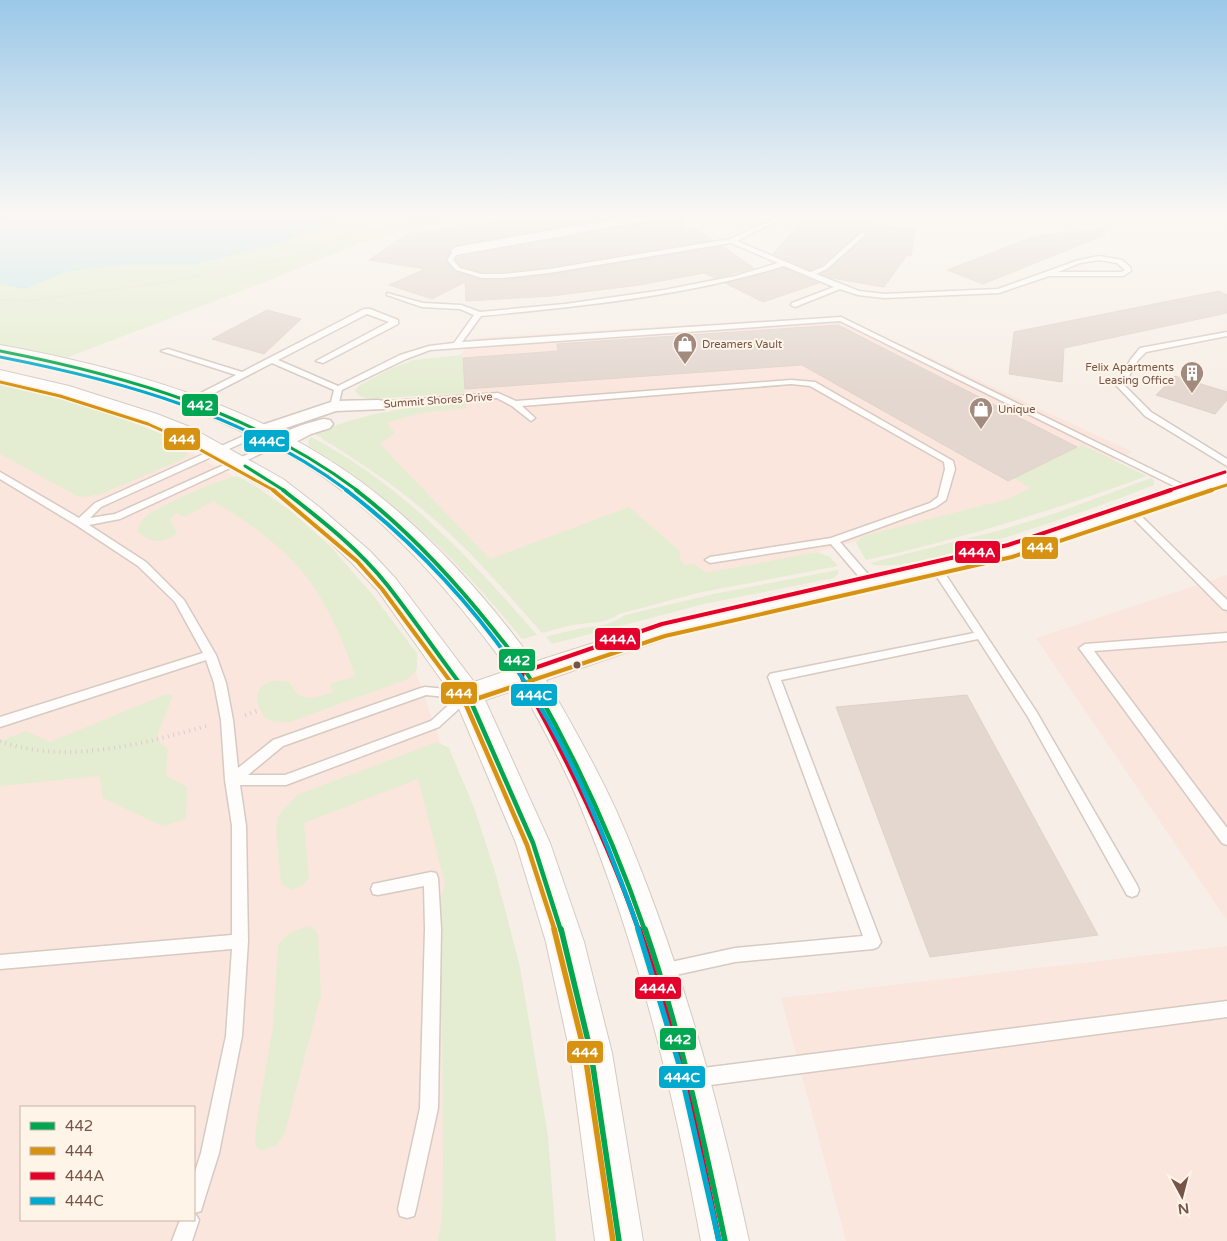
<svg xmlns="http://www.w3.org/2000/svg" width="1227" height="1241" font-family="'Varela Round',sans-serif">
<rect width="100%" height="100%" fill="#f7efe7"/>
<path fill="#fbe6dd" fill-rule="evenodd" d="M840,316L1133,452L1015,500L547,622L361,429L424,411L472,338Z
M0,384L180,447L244,482L411,658L463,806L540,1241H0ZM21,1107H194V1220H21Z
M1227,575V921L1036,638Z
M1227,946V1241H846L781,998Z"/>
<path fill="#e4edd1" d="M0,217H483L419,227L360,243L270,280L66,358L0,345Z
M462,355L465,386L464,393L372,399C365,398 357,397 355,390L360,385L392,368L413,360Z
M0,383C50,393 100,409 147,428C161,434 178,439 188,449L186,456L181,460L101,494L84,497L77,496L0,454Z
M466,403V408L420,413L387,423L395,433L380,444L490,559L629,507L680,551V560L685,565L695,564L706,573L817,552L830,557L838,566L698,593L619,614C606,623 597,622 581,624C568,625 555,630 542,633C506,592 471,551 429,515C394,484 354,459 315,434C363,412 413,406 466,403Z
M311,437C402,484 471,559 537,635L524,639L521,638C457,558 396,501 309,446L308,442Z
M1082,445L1147,476C1054,510 962,539 866,560L856,543L863,536L1008,499L1030,488L1013,478Z
M237,476L257,487L292,512L331,547L372,594L417,653V669L408,679L290,722H274L265,718C262,713 258,706 257,700C256,681 277,678 290,683C300,704 314,698 333,692L330,684L355,676C344,643 329,607 308,579C283,546 248,522 213,501L185,517L176,513L170,520L177,532C173,539 159,543 151,540C146,539 141,534 137,531C139,526 140,521 145,517C158,506 220,479 237,476Z
M1151,478L1154,481V485C1115,501 897,581 870,563L997,531L1056,513Z
M838,570V574L834,578L704,604L552,644L546,637C555,634 564,632 573,630C594,625 606,628 625,615L718,593Z
M164,695H173L156,739L168,749L166,775L187,787L186,819L162,826L103,798L99,776L0,786V741L26,731L50,742Z
M437,742L449,748L475,810L496,875L520,967L548,1136L556,1241H438L442,1218L443,1165L442,1028L436,944L437,911L445,884L418,779L304,823L309,878L302,886L292,890L281,884L276,830L278,816L297,795Z
M310,926L318,933L321,995L285,1132L277,1145L261,1151L255,1145L256,1126L273,1026L278,945C287,933 295,930 310,926Z"/>
<path fill="#c9e7e8" d="M8,217H335L282,243L193,265H121L66,272L25,289L0,284V233Z"/>
<path fill="#e3d7cf" stroke="#e0d2c9" d="M538,217H614L456,245L448,250L450,253L446,261L455,272L481,280H503L549,275L722,246L754,268L715,278L704,273L639,285L552,296L466,301L465,282L432,299L389,285L425,269L369,260L407,234Z
M655,217H683L684,232L693,228L712,240L549,267L503,272H482L461,266L455,260L458,257L647,223Z
M805,217H859L875,225L916,229L911,256L907,255L884,287L832,278L821,274L828,270L866,236L865,231L860,232L822,265L810,270L773,254Z
M1103,229L1105,235L983,284L947,270L1035,236Z
M784,268L819,283L763,302L725,283Z
M1219,291L1227,295V313L1064,348L1062,382L1009,374L1014,332Z
M267,310L301,319L264,354L212,339Z
M838,325L1077,447L1008,481L802,365L465,389L463,358L558,351L557,344Z
M1175,376L1227,392V400L1215,414L1156,395Z
M967,695L1098,935L930,957L836,707Z"/>
<g fill="none" stroke-linecap="round" stroke-linejoin="round">
<g stroke="#d6cac2" stroke-width="3">
<path id="service" d="M777,217H785L737,241L810,272L823,267L861,233H865V235L827,269L816,274L859,291L884,294L998,289L1076,261L1099,256L1122,260L1130,267L1131,271L1123,276H1049L999,293L884,298L858,295L840,289L795,307L791,305L792,303L834,287L784,266C686,296 583,306 481,316L462,342L841,317L1194,490L1189,493L1186,492L840,321L430,350L406,359L342,390L338,406L334,409L330,406L334,390L272,363L195,403H189V399L236,375L161,351L168,349L242,372L364,309H370L398,320V324L323,363L316,361L389,322L367,314L278,360L338,386L400,355L429,346L454,343L474,315L460,309L422,307L387,295V293L423,303L461,305L480,312L565,304L664,290L735,276L778,263L731,243L549,273L503,278H482L456,270L447,260L454,250L459,251L453,260L460,268L482,274H503L549,269L730,239ZM1099,260L1117,263L1125,270L1122,272H1058L1080,263Z
M1227,332V336L1146,352L1138,360L1124,385L1151,412L1227,459V466L1145,416L1116,385L1131,359L1140,348Z
M791,380L815,382L953,461L955,469L946,500L936,507L840,542L874,581L875,583L874,585H866L831,544L710,563L705,560L710,557L831,538L930,503L938,497L945,469L944,462L810,386L791,384L522,406L535,418L531,421L512,406L497,398L378,408L374,405L378,402L498,393L516,401Z
M259,429L262,430V434L101,507L90,518L115,514L279,440L282,439L286,442L120,519L89,525L146,562L184,600L216,655L226,683L233,720L238,768L273,740L421,688L425,687L468,691L472,692L474,695L439,727L286,785H240L246,826L248,941L242,1036L219,1153L203,1204L201,1211L195,1213L199,1220L192,1241H172L180,1220H194V1175L201,1153L226,1036L232,949L0,969V955L232,935V826L225,780L221,720L214,683L206,660L0,727V717L203,653L175,602L138,566L76,525L0,479V472L79,518L95,503ZM426,695L456,698L431,721L285,775H248L283,746Z
M1130,507L1133,508L1227,600V610L1223,609L1127,512L1125,510L1127,508Z
M936,565L940,566L1036,711L1137,885L1139,890L1137,895L1132,897L1127,895L1028,717L978,639L781,680L881,942L878,947L873,949L735,962L662,978L656,976L654,971L656,966L662,964L735,948L863,936L768,677L770,674L774,673L974,633L931,568Z
M1227,633V641L1094,651L1227,828V845L1222,843L1079,648L1085,644Z
M431,872L436,873L438,878L441,929L438,1108L416,1209L414,1216L407,1218L400,1216L398,1209L420,1108L425,929L424,886L378,895L373,894L371,889L373,884L378,883Z
M1227,1001V1017L695,1087L689,1084L686,1078L689,1072L695,1069Z"/>
</g>
<g stroke="#d6cac2" stroke-width="3">
<path id="minor" d="M626,217H653L647,221L456,255L450,251L456,247Z
M378,400L384,401L386,405L384,409L336,411L259,437L253,436L250,432L253,428L334,401Z
M324,419L330,420L333,424L330,428L311,434L288,446L282,447L276,446L273,442C281,430 310,422 324,419Z"/>
</g>
<g stroke="#d6cac2" stroke-width="2">
<path id="tertiary" d="M0,345C110,365 224,396 321,455C405,506 476,583 534,662L663,621L1004,545L1227,471V486L1019,556L668,638L546,680C571,722 595,765 616,810C677,949 717,1093 749,1241H701C674,1094 639,949 582,810C565,768 543,728 521,688L485,700L550,843L584,942L612,1053L643,1241H595L570,1053L546,942L516,843L455,699L378,591L352,563L302,516L267,489L174,437L143,422L56,395L0,382V370L69,386L157,414L190,427L283,479L318,506L370,551L396,579L474,682L509,670C453,594 391,522 312,469C291,455 267,444 245,433C166,395 85,372 0,357Z"/>
</g>
<path stroke="#d8cec9" stroke-width="2" stroke-dasharray="0.5 2.5" stroke-linecap="butt" d="M0,300L28,301L168,282L310,253L343,236L375,232L446,217"/>
<path stroke="#d8cec9" stroke-width="4" stroke-dasharray="1 4.5" stroke-linecap="butt" d="M245,715L260,710
M0,741C66,766 145,743 210,725"/>
<use href="#service" fill="#fefdfb" fill-rule="evenodd"/>
<use href="#minor" fill="#fefdfb" fill-rule="evenodd"/>
<use href="#tertiary" fill="#fefdfb" fill-rule="evenodd"/>
<g stroke="#fff4e8" stroke-width="6">
<path id="bus-1-far3" d="M0,351C127,376 253,412 358,491
M245,466L285,491"/>
</g>
<g stroke="#fff4e8" stroke-width="8">
<path id="bus-1-far2" d="M283,490C320,519 359,549 388,586C413,618 436,652 461,685
M356,490C408,530 453,579 493,629C507,647 523,665 534,685"/>
</g>
<g stroke="#fff4e8" stroke-width="8">
<path id="bus-1-far1" d="M460,684L468,695L533,843L561,931
M533,684C579,764 615,844 645,931"/>
</g>
<g stroke="#fff4e8" stroke-width="9">
<path id="bus-1" d="M561,929L591,1053L619,1241
M645,929C680,1031 703,1136 725,1241"/>
</g>
<g stroke="#fff4e8" stroke-width="6">
<path id="bus-2-far3" d="M0,382L60,396L148,424L179,438L275,491
M1208,491L1227,485"/>
</g>
<g stroke="#fff4e8" stroke-width="8">
<path id="bus-2-far2" d="M273,490L357,561L382,589L453,685
M518,685L665,636L1012,557L1212,490"/>
</g>
<g stroke="#fff4e8" stroke-width="8">
<path id="bus-2-far1" d="M452,684L463,698L527,845L555,931
M470,701L521,684"/>
</g>
<g stroke="#fff4e8" stroke-width="9">
<path id="bus-2" d="M554,929L585,1054L613,1241"/>
</g>
<g stroke="#fff4e8" stroke-width="6">
<path id="bus-3-far3" d="M1167,491L1225,472"/>
</g>
<g stroke="#fff4e8" stroke-width="8">
<path id="bus-3-far2" d="M526,685L522,678L523,672L662,624L1008,545L1171,490"/>
</g>
<g stroke="#fff4e8" stroke-width="8">
<path id="bus-3-far1" d="M525,684C570,764 609,844 639,931"/>
</g>
<g stroke="#fff4e8" stroke-width="9">
<path id="bus-3" d="M639,929C675,1030 698,1136 719,1241"/>
</g>
<g stroke="#fff4e8" stroke-width="6">
<path id="bus-4-far3" d="M0,357C123,381 246,415 348,491"/>
</g>
<g stroke="#fff4e8" stroke-width="8">
<path id="bus-4-far2" d="M346,490C416,543 479,612 527,685"/>
</g>
<g stroke="#fff4e8" stroke-width="8">
<path id="bus-4-far1" d="M526,684C574,756 610,849 639,931"/>
</g>
<g stroke="#fff4e8" stroke-width="9">
<path id="bus-4" d="M638,929L679,1064L719,1241"/>
</g>
<use href="#bus-1-far3" stroke="#00a651" stroke-width="3"/>
<use href="#bus-1-far2" stroke="#00a651" stroke-width="4"/>
<use href="#bus-1-far1" stroke="#00a651" stroke-width="4.5"/>
<use href="#bus-1" stroke="#00a651" stroke-width="5.5"/>
<use href="#bus-2-far3" stroke="#d79212" stroke-width="3"/>
<use href="#bus-2-far2" stroke="#d79212" stroke-width="4"/>
<use href="#bus-2-far1" stroke="#d79212" stroke-width="4.5"/>
<use href="#bus-2" stroke="#d79212" stroke-width="5.5"/>
<use href="#bus-3-far3" stroke="#e4002b" stroke-width="3"/>
<use href="#bus-3-far2" stroke="#e4002b" stroke-width="4"/>
<use href="#bus-3-far1" stroke="#e4002b" stroke-width="4.5"/>
<use href="#bus-3" stroke="#e4002b" stroke-width="5.5"/>
<use href="#bus-4-far3" stroke="#00a9ce" stroke-width="3"/>
<use href="#bus-4-far2" stroke="#00a9ce" stroke-width="4"/>
<use href="#bus-4-far1" stroke="#00a9ce" stroke-width="4.5"/>
<use href="#bus-4" stroke="#00a9ce" stroke-width="5.5"/>
</g>
<linearGradient id="sky" x2="0" y2="1"><stop stop-color="#9bc8e8"/><stop offset="0.55" stop-color="#fbf8f4"/><stop offset="1" stop-color="#fbf8f4" stop-opacity="0"/></linearGradient>
<rect width="1227" height="391" fill="url(#sky)"/>
<defs>
<g id="shop-pin" transform="scale(1.25)"><path d="M0 17L-7.5 6A9.5 9.5 0 1 1 7.5 6Z" fill="#a38a7f" stroke="#fff4e8"/><path d="M-5-2.5h2.3a2.7 3.5 0 0 1 5.4 0H5L5.5 6h-11ZM-1.5-2.5h3a1.5 2.3 0 0 0-3 0Z" fill="#fff"/></g>
<g id="building-pin" transform="scale(1.25)"><path d="M0 17L-7.5 6A9.5 9.5 0 1 1 7.5 6Z" fill="#a38a7f" stroke="#fff4e8"/><path d="M-4-6H4V6H1V3H-1V6H-4ZM-2.5-4.3h1.7v1.8h-1.7ZM.8-4.3h1.7v1.8H.8ZM-2.5-1h1.7V.8h-1.7ZM.8-1h1.7V.8H.8Z" fill="#fff"/></g>
</defs>
<g fill-rule="evenodd">
<use href="#shop-pin" x="685" y="344"/>
<use href="#building-pin" x="1192" y="373"/>
<use href="#shop-pin" x="981" y="409"/>
</g>
<circle fill="#765447" stroke="#fff4e8" stroke-width="2" cx="577" cy="665" r="4.5"/>
<g text-anchor="middle" stroke-width="4" stroke-linejoin="round" paint-order="stroke">
<g font-size="11" fill="#765447" stroke="#fff4e8" text-anchor="start">
<text x="702" y="348">Dreamers Vault</text>
<text x="1174" y="371" text-anchor="end">Felix Apartments<tspan x="1174" dy="13">Leasing Office</tspan></text>
<text x="998" y="413">Unique</text>
</g>
<g font-size="11" fill="#765447" stroke="#fff4e8">
<text transform="translate(438 400) rotate(-4)" y="4">Summit Shores Drive</text>
</g>
</g>
<g stroke="#fff4e8" stroke-width="2">
<rect x="181" y="393" width="38" height="24" rx="5" fill="#00a651"/>
<rect x="163" y="427" width="38" height="24" rx="5" fill="#d79212"/>
<rect x="243" y="429" width="47" height="24" rx="5" fill="#00a9ce"/>
<rect x="1021" y="536" width="38" height="24" rx="5" fill="#d79212"/>
<rect x="954" y="540" width="47" height="24" rx="5" fill="#e4002b"/>
<rect x="594" y="627" width="47" height="24" rx="5" fill="#e4002b"/>
<rect x="498" y="648" width="38" height="24" rx="5" fill="#00a651"/>
<rect x="440" y="681" width="38" height="24" rx="5" fill="#d79212"/>
<rect x="510" y="683" width="48" height="24" rx="5" fill="#00a9ce"/>
<rect x="634" y="976" width="48" height="24" rx="5" fill="#e4002b"/>
<rect x="659" y="1027" width="38" height="24" rx="5" fill="#00a651"/>
<rect x="566" y="1040" width="38" height="24" rx="5" fill="#d79212"/>
<rect x="658" y="1065" width="48" height="24" rx="5" fill="#00a9ce"/>
</g>
<g font-size="14" text-anchor="middle" font-weight="bold" fill="#fff">
<text x="200" y="410">442</text>
<text x="182" y="444">444</text>
<text x="267" y="446">444C</text>
<text x="1040" y="552">444</text>
<text x="977" y="557">444A</text>
<text x="618" y="644">444A</text>
<text x="517" y="665">442</text>
<text x="459" y="698">444</text>
<text x="534" y="700">444C</text>
<text x="658" y="993">444A</text>
<text x="678" y="1044">442</text>
<text x="585" y="1057">444</text>
<text x="682" y="1082">444C</text>
</g>
<rect x="20" y="1106" width="175" height="115" fill="#fff4e8" stroke="#c8b4a8"/>
<rect x="30" y="1122" width="25" height="8" fill="#00a651" stroke="#c8b4a8"/>
<text x="65" y="1131" font-size="15" fill="#765447">442</text>
<rect x="30" y="1147" width="25" height="8" fill="#d79212" stroke="#c8b4a8"/>
<text x="65" y="1156" font-size="15" fill="#765447">444</text>
<rect x="30" y="1172" width="25" height="8" fill="#e4002b" stroke="#c8b4a8"/>
<text x="65" y="1181" font-size="15" fill="#765447">444A</text>
<rect x="30" y="1197" width="25" height="8" fill="#00a9ce" stroke="#c8b4a8"/>
<text x="65" y="1206" font-size="15" fill="#765447">444C</text>
<g transform="translate(1182 1196) rotate(173)" stroke="#fff4e8" stroke-width="4" paint-order="stroke">
<path d="M0-4L9 19L0 12L-9 19Z" fill="#765447"/>
<text y="-8" font-size="14" font-weight="bold" text-anchor="middle" fill="#765447">N</text>
</g>
</svg>
